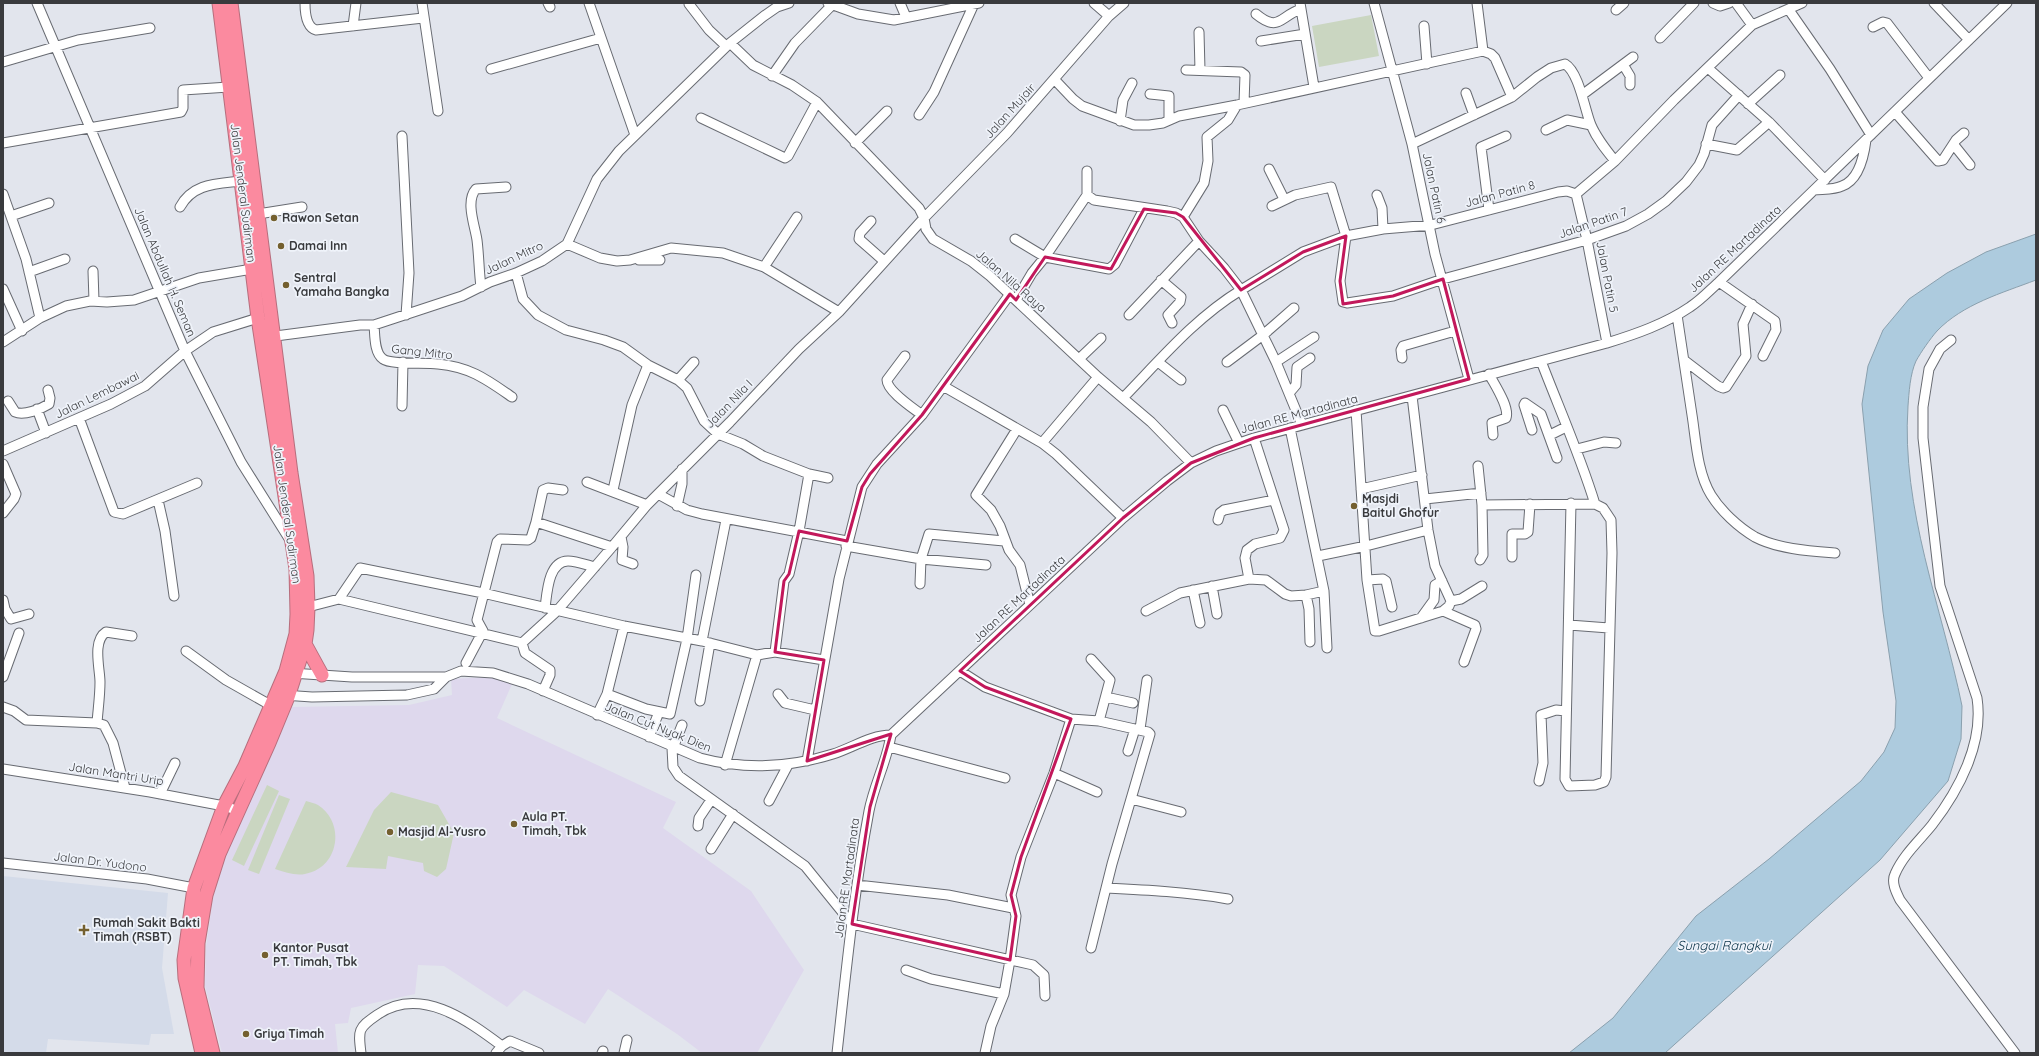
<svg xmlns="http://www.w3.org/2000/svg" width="2039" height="1056" font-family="Quicksand,sans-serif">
<rect width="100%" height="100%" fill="#e2e5ed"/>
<path fill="#ded8ed" d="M491,677L512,684L497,718L676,802L663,828L751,891L804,970L757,1053H702L677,1034L608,989L585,1024L524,990L507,1007L444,966L418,965L415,994L351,1008L348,1023L335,1024L338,1053H222L205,986L206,947L213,897L224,859L292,707L409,705L452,695L451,679Z"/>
<path fill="#d4dbe9" d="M3,876L168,893L162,968L174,1034H151L149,1045L48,1039L46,1053H3Z"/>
<path fill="#cad6c1" d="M1371,15L1379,56L1319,67L1312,26Z
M267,785L279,791L244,866L232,860Z
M391,792L438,805L454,833L446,869L437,877L424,871L423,863L388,856L386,869L346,867L374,810Z
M279,795L290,799L259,874L248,870Z
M306,801C309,802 315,803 318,805C346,823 339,868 305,874C295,876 285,872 275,869Z"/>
<path fill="#adcbde" stroke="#8aa0ae" d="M2036,234V280C2002,293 1963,304 1937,331C1930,339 1921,352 1916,361C1910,374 1909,393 1908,406C1901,509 1942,607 1962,706L1961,739L1948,781L1880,860L1665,1053H1569L1613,1018L1696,916L1769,859L1861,781L1884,752L1895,728L1896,701L1883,612L1862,404L1868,366L1883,330L1909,299L1947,273L1986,252Z"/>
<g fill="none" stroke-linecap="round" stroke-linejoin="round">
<g stroke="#686b72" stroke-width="11">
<path id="minor" d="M37,3L185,351L241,462L290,540
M305,3C305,13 306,27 316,30L423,18
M422,3L438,111
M548,3L550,7
M589,3L635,135
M828,3L858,14L894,20L979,3
M900,3L906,17
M1094,3L1109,16
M1300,3L1314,87
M1374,3L1412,144L1435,254L1469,379
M1477,3L1483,51
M1713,3L1720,6L1729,3
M1736,3L1752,25
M1934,3L1969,40
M689,4L709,30L726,46
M1616,10L1624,3
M1789,10L1830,69L1871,135
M1256,14C1279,33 1280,16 1301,9
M353,26L356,3
M1424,26L1427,64
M1873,27L1883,22L1887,23L1929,78
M1199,32L1200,70
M1660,38L1694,3
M1261,41L1305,34
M730,43L753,65L792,85L817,102L919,208L924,218L926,229L933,239L971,261L990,276L1098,377L1151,422L1191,463
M3,62L78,40L150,28
M1624,66L1630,76V85
M491,69L601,38
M1709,69L1769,122L1825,180
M1186,70L1241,72L1245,75L1244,103
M772,76L795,43L834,3
M1054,79L1073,99L1082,106L1134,125H1149L1163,123L1179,116L1237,105L1483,51L1491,54L1495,58L1512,97
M1466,93L1474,115
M1150,94L1169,96V119
M1582,95L1633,57
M1748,104L1780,75
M1895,112L1938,161L1943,160L1956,140L1964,133
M919,115L934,92L974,4
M701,118L785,158L788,156L817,102
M1120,121L1123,100L1132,83
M1546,130L1567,120L1591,125
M402,136L409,273L406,315
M3,143L181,112L183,108V90L229,87
M855,143L887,111
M1412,144L1512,97L1537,77L1551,68L1565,64C1579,72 1585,111 1591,125C1597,139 1606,150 1615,161
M1706,144L1737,150L1769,122
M1954,145L1970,165
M1269,169L1284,199
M1087,171V195L1094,200L1167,211L1176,213L1183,217L1199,241L1224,268L1241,290L1303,252L1346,236L1383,229L1431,225L1558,192L1567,191L1576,194
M1814,190C1823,189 1834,190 1842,186C1859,180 1864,156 1866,140
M3,194L26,259L40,318
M1576,194L1615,161L1674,100L1752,25L1802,3
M1576,194L1587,240L1607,343
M1377,195L1382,208L1383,229
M1272,206L1295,195L1331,187L1346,236L1340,281L1343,302L1347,303L1393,296L1443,279L1587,240L1626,226L1648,214L1666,201L1686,182L1699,165L1704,154L1712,125L1739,95
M180,207C193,183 217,184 241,181
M1489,210L1481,147L1506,136
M258,214L302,207
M11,216L49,203
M1183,217L1204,183L1208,161L1207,137L1228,120L1237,105
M871,221L860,233L859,239L884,261
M1015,239L1045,257L1109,269L1115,264L1144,209
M567,244L600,258L617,261L630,260L671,248L723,253L764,267L839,312
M639,260H660
M764,267L797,217
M93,271L94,301
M29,272L65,259
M516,273L523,299L538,315L566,330L604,340L623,347L648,365L678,380L687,388L704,421L718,434L743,444L763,456L809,474L799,531L789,574L784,581L775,652
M1161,280L1181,297L1180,302L1168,315L1172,323
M1719,282L1775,321L1776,330L1763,356
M481,287C479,272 479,256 477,240C475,226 465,201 476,189L506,187
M3,289L22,331
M1016,300L1032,273L1045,257L1087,195
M1129,315L1199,241
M1677,315C1682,348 1687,381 1692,415C1696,440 1697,472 1711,495C1721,511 1738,527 1755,537C1778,549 1809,551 1835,553
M374,325C375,335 374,353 383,359C391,365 426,362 438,364C470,367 486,379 512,397
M268,337L360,325H374L462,296L490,282L516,273L542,261L567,244L597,179L619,151L730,43L764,16L777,7L789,3
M1951,340L1940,349L1929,369L1923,407V438L1940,586L1977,698C1984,743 1959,790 1932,825C1920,840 1903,855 1895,874C1891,882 1896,892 1900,900L2015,1053
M3,342L40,318L66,306L90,301L107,302L134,300L199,278L252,269
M905,356L887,380C887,391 913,408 922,415
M1402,358L1401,350L1403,346L1455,331
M1079,359L1101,338
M1684,360L1718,386L1723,388L1726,387L1746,356L1743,324L1752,304
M1541,361C1559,408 1580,455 1595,504
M1158,362L1181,380
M1227,362L1263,335L1294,308
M1276,362L1314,337
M1489,374C1494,384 1510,407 1506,418L1492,423L1493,435
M678,380L694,362
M943,386L1042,443L1056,454L1123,518
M1290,392L1296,385L1297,367L1310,358
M1123,398C1160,360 1195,318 1241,290L1276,362L1302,425
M8,401L15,412C24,416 41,409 49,404L50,398L48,390
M402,406L403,362
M37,409L46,433
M1223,410L1239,443
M1356,410L1367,580L1383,579L1386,581L1392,607
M79,418L114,512L123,514L197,483
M1290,428L1324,591L1327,648
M1017,429L976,495L991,510L1000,526L1009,550L1020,565L1030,605
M1532,430L1524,405L1525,403L1541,414L1557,458
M1550,435L1566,427
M1042,443L1098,377
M1577,449L1604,442L1616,443
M3,451L111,404L145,386L185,351L213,332L258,318
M3,464L16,494L14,499L3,513
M1478,466L1482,505L1483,555L1480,560
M809,474L828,478
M587,482L647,505
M1361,489L1422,475
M563,490L548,488L543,490L536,522L612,547
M613,490L632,405L648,365
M658,494L687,510L702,514L847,541
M1425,499L1481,493
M158,500L165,531L174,596
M1482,505L1595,504L1603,508L1611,520L1612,553L1606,777L1604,782L1595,785L1569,786L1565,779L1571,503
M677,506L682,484V469
M1218,520L1220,513L1224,510L1274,500
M621,537L623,547L622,560L633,564
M846,546L921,559L986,565
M1318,556L1366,546L1428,530
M1512,557V534H1525L1528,532L1530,504
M1249,579L1245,558L1247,550L1255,544L1280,538L1284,530L1254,438
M1367,580L1375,631H1379L1443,611L1449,606L1451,601L1435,566L1428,530L1412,396
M920,584L921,559L929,534L1004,541
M1212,586L1217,614
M1193,590L1200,623
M1306,595L1309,609L1310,642
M339,599L360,568L483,593L624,626L702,641L757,655L775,652L824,660
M3,600L5,609L11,619L29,614
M1451,601L1461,599L1482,586
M308,607L339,599L522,643L556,612L612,547L647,505L730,422L799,349L839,312L924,218L1007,133L1109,16L1124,3
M545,608C547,594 548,561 568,561C576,561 587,565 595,567
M1146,611L1180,593L1249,579L1266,580L1285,594L1291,596L1306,595L1324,591
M1443,611L1475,625L1476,629L1464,662
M1421,618L1434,600L1435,585L1442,581
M1569,625L1609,628
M702,641L726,520
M522,643L525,653L550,670V675L543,691
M186,651L226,680L272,706
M1091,659L1110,680L1099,721
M466,663L483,631L477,620L497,542L500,539L528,540L531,538L536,522
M960,671L985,687L1071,719L1099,721L1148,732L1150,734L1112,864L1091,948
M291,673L352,677H446
M3,677L19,633
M607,694L646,709L670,714L687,639L696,575
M778,694L785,703L815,710
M283,695L312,697L407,695L434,689L446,677L461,671L493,673L528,684L700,758C745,770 788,768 833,754C852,748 871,735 891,735
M1106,697L1133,703
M700,701L710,643
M3,707L14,711L26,720L97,723L104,725L113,743L125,788
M597,715L607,694L624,626
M97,723C98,709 100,696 100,682C100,669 92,641 106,632L132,636
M1140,729L1147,680
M649,737L659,712
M889,747L1005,778
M672,748L673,767L679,776L805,866L852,924L1033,965L1044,975L1045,996
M673,748L682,725
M1128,751L1135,729
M807,761L839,579L862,487L877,464L922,415L1010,294
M725,765L757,655
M3,769L150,792L224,806L239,811
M1054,773L1097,792
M1539,781L1543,763L1541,715L1556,710L1566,711
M160,794L175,763
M1131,799L1181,812
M769,801L788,765
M698,826L699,818L711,800
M711,849L733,814
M3,863L147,879L194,888
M857,885L948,895L1013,908
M1106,888C1147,890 1187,892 1228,899
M906,970L931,979L1004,994
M361,1053C358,1030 358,1028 377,1015C420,985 467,1020 502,1046
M496,1053L502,1046L510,1041L539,1053
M602,1053L603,1051
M624,1053L627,1040
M837,1053C846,972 854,891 869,811C874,785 887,761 891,735L1123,518L1167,481L1191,463L1216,451L1254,438L1607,343C1636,334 1665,324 1690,307C1701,300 1710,290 1719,282L2007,3
M985,1053L991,1026L1004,994L1010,960L1016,916L1011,895L1021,857L1054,773L1071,719"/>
</g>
<g stroke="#b76e7d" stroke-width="15">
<path id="highway" d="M305,644L322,675
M202,1053L185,978L184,960L194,888L224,806L245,766L286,671L296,634L297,614L296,569L258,318L219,3
M213,1053L197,988L198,943L206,895L219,854L269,743L288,697L305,644L307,630L308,607L307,576L291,473L231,3"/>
</g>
<use href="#minor" stroke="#fff" stroke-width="9"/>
<use href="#highway" stroke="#fb8a9f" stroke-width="13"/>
</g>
<path fill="none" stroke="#c2185b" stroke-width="3" stroke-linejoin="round" d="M1144,209L1176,213L1183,217L1241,290L1303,252L1346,236L1340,281L1343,304L1393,296L1443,279L1469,379L1254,438L1191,463L1123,518L960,671L985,687L1071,719L1021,857L1011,895L1016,916L1010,960L852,924L870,807L891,734L807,761L824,660L775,652L784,581L789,574L799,531L847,541L862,487L870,474L922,415L1010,294L1016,300L1045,257L1111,269Z"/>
<g fill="#74602f" stroke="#eff3fa" stroke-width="1.5">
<circle cx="274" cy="218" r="4"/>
<circle cx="281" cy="246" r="4"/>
<circle cx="286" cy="285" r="4"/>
<circle cx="1354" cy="506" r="4"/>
<circle cx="514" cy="824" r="4"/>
<circle cx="390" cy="832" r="4"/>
<path d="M82 924h4v4h4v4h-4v4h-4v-4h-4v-4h4z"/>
<circle cx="265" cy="955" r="4"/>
<circle cx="246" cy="1034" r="4"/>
</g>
<g text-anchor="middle" stroke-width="3.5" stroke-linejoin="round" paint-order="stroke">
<g font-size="12" fill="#393a3d" stroke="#eff3fa">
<text transform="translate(1010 111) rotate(-48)" y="4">Jalan Mujair</text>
<text transform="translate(1434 188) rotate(78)" y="4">Jalan Patin 6</text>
<text transform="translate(243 193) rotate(83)" y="4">Jalan Jenderal Sudirman</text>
<text transform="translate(1500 194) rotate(-15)" y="4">Jalan Patin 8</text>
<text transform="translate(1593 223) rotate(-19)" y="4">Jalan Patin 7</text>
<text transform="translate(1735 249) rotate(-43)" y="4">Jalan RE Martadinata</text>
<text transform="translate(514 258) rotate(-25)" y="4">Jalan Mitro</text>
<text transform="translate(165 272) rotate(67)" y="4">Jalan Abdullah H. Seman</text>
<text transform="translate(1607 277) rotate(79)" y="4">Jalan Patin 5</text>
<text transform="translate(1011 281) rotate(41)" y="4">Jalan Nila Raya</text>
<text transform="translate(422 352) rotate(6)" y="4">Gang Mitro</text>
<text transform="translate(97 395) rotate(-26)" y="4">Jalan Lembawai</text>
<text transform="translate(729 404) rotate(-46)" y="4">Jalan Nila I</text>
<text transform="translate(1299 414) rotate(-15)" y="4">Jalan RE Martadinata</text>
<text transform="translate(287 514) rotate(82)" y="4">Jalan Jenderal Sudirman</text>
<text transform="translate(1019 599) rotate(-43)" y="4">Jalan RE Martadinata</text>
<text transform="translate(658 727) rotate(22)" y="4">Jalan Cut Nyak Dien</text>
<text transform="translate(116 774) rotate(9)" y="4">Jalan Mantri Urip</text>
<text transform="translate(100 862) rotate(7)" y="4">Jalan Dr. Yudono</text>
<text transform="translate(847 878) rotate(-82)" y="4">Jalan RE Martadinata</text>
</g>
<g font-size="12" font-weight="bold" fill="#393a3d" stroke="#eff3fa" text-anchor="start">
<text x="282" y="222">Rawon Setan</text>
<text x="289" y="250">Damai Inn</text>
<text x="294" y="282">Sentral<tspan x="294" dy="14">Yamaha Bangka</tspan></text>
<text x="1362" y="503">Masjdi<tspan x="1362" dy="14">Baitul Ghofur</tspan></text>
<text x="522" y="821">Aula PT.<tspan x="522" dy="14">Timah, Tbk</tspan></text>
<text x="398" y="836">Masjid Al-Yusro</text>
<text x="93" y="927">Rumah Sakit Bakti<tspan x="93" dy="14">Timah (RSBT)</tspan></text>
<text x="273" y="952">Kantor Pusat<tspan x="273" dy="14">PT. Timah, Tbk</tspan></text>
<text x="254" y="1038">Griya Timah</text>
</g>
<g font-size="13" font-style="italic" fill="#0a3348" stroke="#eff3fa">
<text x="1724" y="950">Sungai Rangkui</text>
</g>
</g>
<rect width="2039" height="1056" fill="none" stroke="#393a3d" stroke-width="8"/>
</svg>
